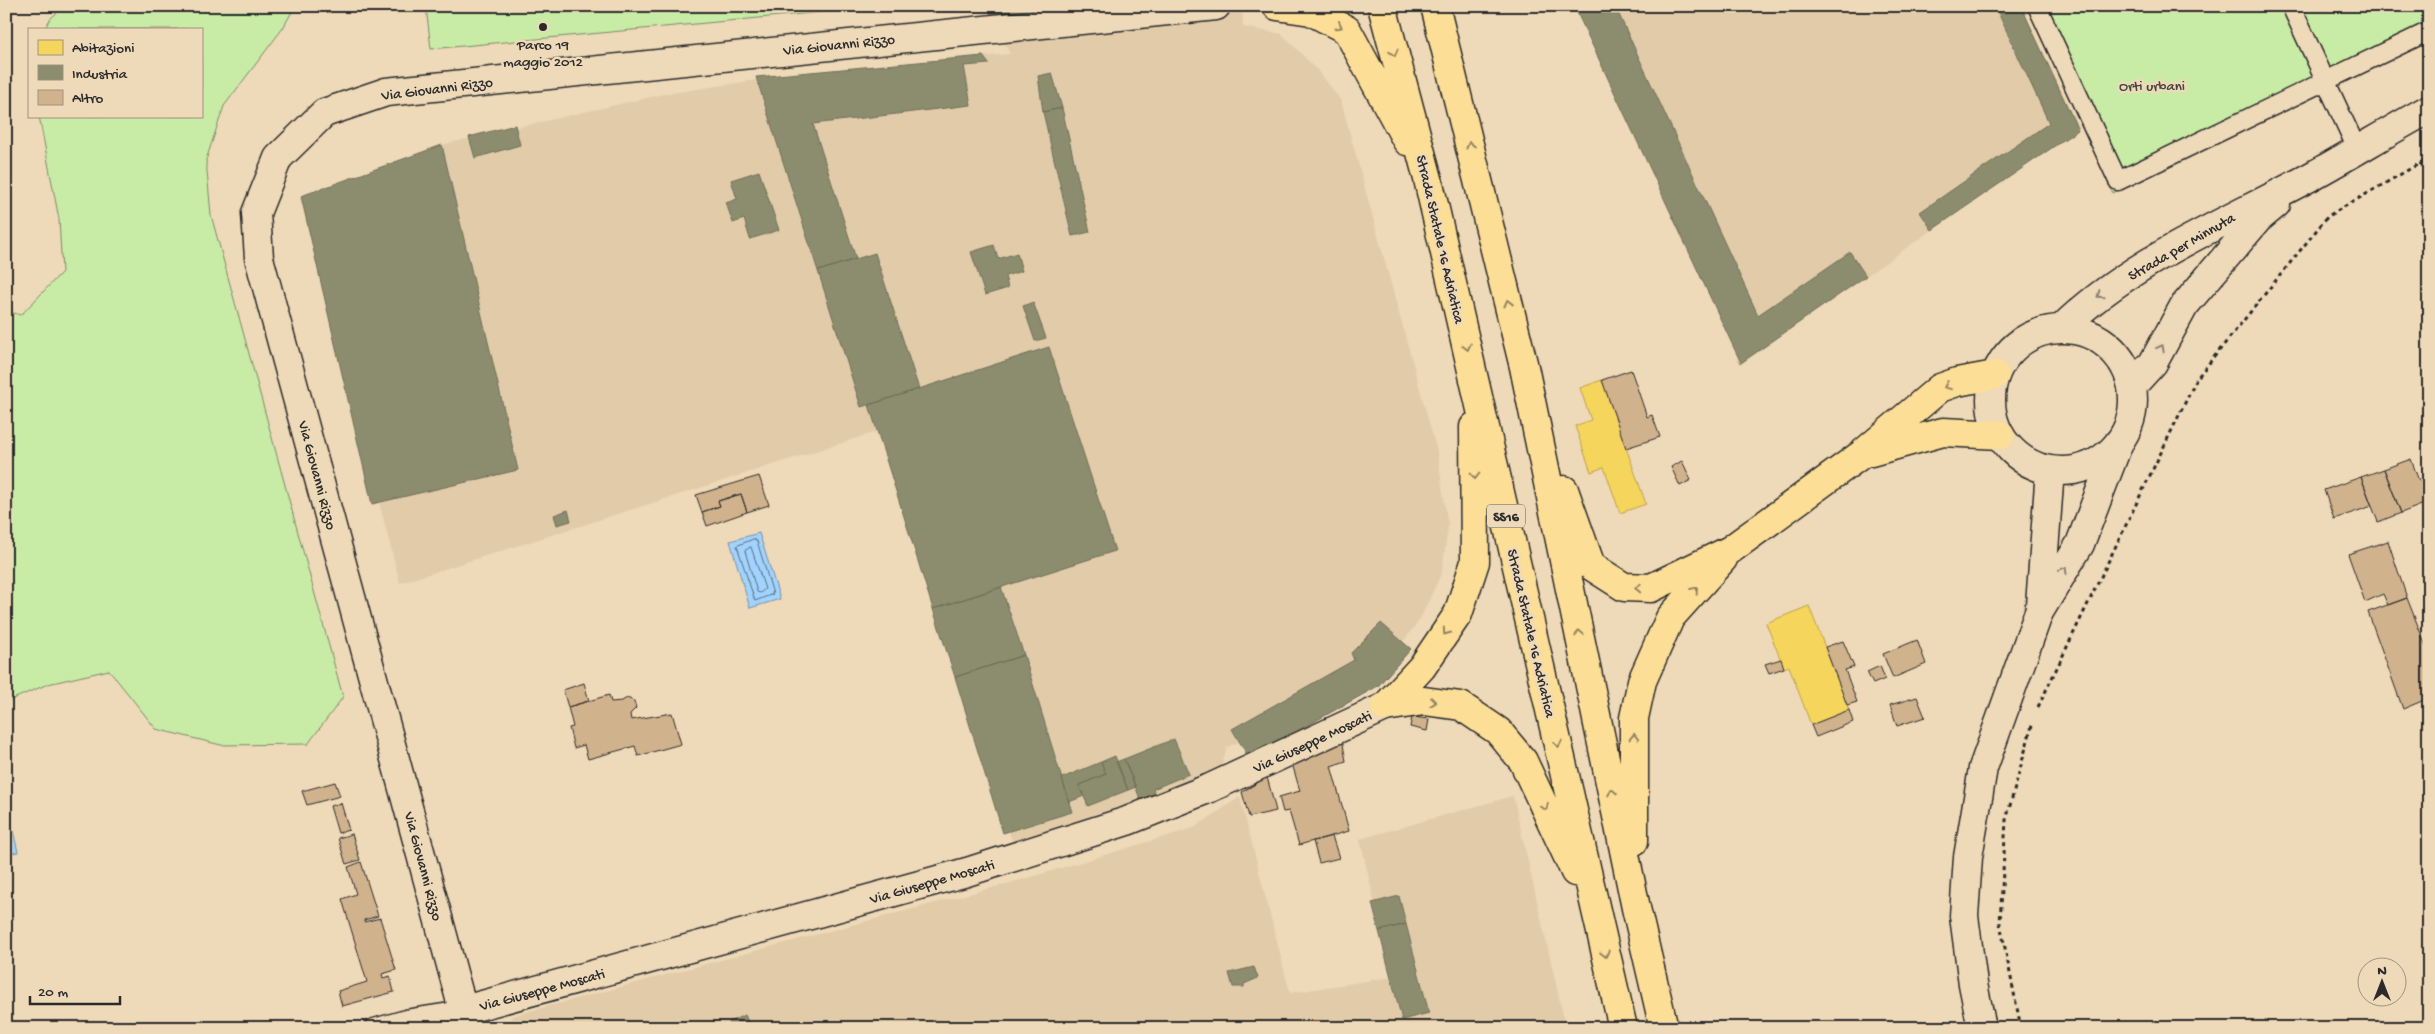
<svg xmlns="http://www.w3.org/2000/svg" width="2435" height="1034" font-family="'Gochi Hand',sans-serif">
<rect width="100%" height="100%" fill="#eed9b8"/>
<filter id="ink" filterUnits="userSpaceOnUse"><feTurbulence type="fractalNoise" baseFrequency=".02" numOctaves="2"/><feDisplacementMap in="SourceGraphic" scale="10" xChannelSelector="R" yChannelSelector="G"/><feConvolveMatrix kernelMatrix="1 2 1 2 8 2 1 2 1" color-interpolation-filters="sRGB"/></filter>
<g filter="url(#ink)">
<path fill="#e1cba8" d="M988,6H1242L1243,27L1282,34L1319,72L1341,101L1437,452L1448,526L1442,572L1419,621L1364,691L1227,747L1220,772L1013,843L876,432L400,583L300,198L441,145L659,95L809,72L1010,54Z
M1578,6H2022L2079,128L1748,358Z
M1513,796L1566,1028H508L512,1016L1025,879L1194,828L1240,797L1290,993L1392,977L1360,839Z"/>
<path fill="#c8eba5" stroke="#7a8b68" d="M64,6H295L283,28L224,106L206,160L211,215L343,697L308,744L221,745L156,729L109,670L48,684L6,702V311L21,315L62,272L59,219L39,116H201V29H45L49,20Z
M426,6H886L431,49Z
M2028,6H2429V40L2113,193Z"/>
<path fill="#a1d3fe" stroke="#7290aa" d="M759,533L780,599L750,608L730,541Z
M6,800L18,852L6,854Z"/>
<path fill="#f6d55c" stroke="#b9a24d" d="M1602,380L1646,504L1620,513L1604,467L1591,472L1575,426L1591,420L1580,388Z
M1809,606L1849,710L1811,725L1789,666L1784,668L1766,623Z"/>
<path fill="#8c8c6e" stroke="#6f6f5a" d="M987,6H1066L993,19Z
M1574,6H1615L1758,315L1850,252L1866,276L1741,363Z
M1995,6H2021L2078,130L1932,230L1920,212L2049,123Z
M983,56L989,64L964,66L971,105L813,124L856,259L818,271L756,77Z
M1052,73L1062,108L1043,112L1038,76Z
M1062,108L1090,232L1072,236L1043,112Z
M515,125L520,145L475,158L469,137Z
M442,145L518,470L372,504L301,196Z
M759,171L779,230L750,239L744,219L733,223L726,203L737,199L731,180Z
M994,245L998,259L1017,253L1022,271L1005,276L1008,288L985,295L971,252Z
M875,253L919,389L861,407L818,271Z
M1033,302L1046,338L1035,341L1023,306Z
M1049,347L1115,551L933,609L869,405Z
M568,510L571,521L557,525L554,515Z
M1001,587L1024,655L955,677L933,609Z
M1381,623L1411,649L1378,686L1249,758L1232,729L1354,660L1351,653Z
M1024,655L1072,812L1003,833L955,677Z
M1174,739L1189,774L1153,789L1156,796L1141,801L1124,759Z
M1115,756L1128,790L1088,806L1079,785L1106,774L1101,762Z
M1124,759L1136,787L1128,790L1116,762Z
M1101,762L1106,774L1079,785L1084,796L1069,802L1062,778Z
M1399,896L1406,924L1379,931L1372,903Z
M1406,924L1429,1013L1402,1020L1379,931Z
M1254,967L1258,978L1244,984V987H1233L1229,973Z
M745,1015L750,1026L731,1028L729,1022Z"/>
<g fill="none" stroke-linecap="round" stroke-linejoin="round">
<path stroke="#5a6e7f" stroke-width="1" d="M754,539L757,541L773,594L755,601L737,546Z
M751,547L765,589L760,593L757,592L745,551Z"/>
</g>
<path fill="#d0b38d" stroke="#2b2b2b" d="M1631,370L1647,417L1652,415L1660,437L1626,448L1602,380Z
M2411,459L2419,481L2424,479L2429,493V502L2401,513L2384,469Z
M1682,461L1691,480L1680,486L1671,467Z
M2384,469L2401,513L2378,522L2361,477Z
M759,476L769,505L747,512L741,494L718,501L720,506L702,512L696,495Z
M2361,477L2372,506L2334,519L2324,490Z
M741,494L747,512L707,526L702,512L720,506L718,501Z
M2388,541L2407,598L2388,605L2383,594L2365,602L2348,554Z
M2407,598L2429,654V698L2403,709L2368,612Z
M1917,640L1926,664L1893,678L1883,654Z
M1843,641L1854,667L1845,670L1857,702L1847,705L1825,647Z
M1781,659L1784,668L1769,673L1765,664Z
M1880,666L1885,679L1873,684L1867,672Z
M584,683L589,701L568,707L563,690Z
M609,695L611,702L622,701L627,698L634,701L636,708L630,714L631,720L672,713L681,744L638,756L635,746L588,759L584,745L574,748L569,728L573,727L568,707Z
M1917,697L1925,717L1897,726L1890,705Z
M1849,710L1853,722L1816,737L1811,725Z
M1412,717L1429,719L1427,731L1410,727Z
M1342,739L1346,761L1331,766L1349,831L1299,845L1289,811L1283,812L1279,797L1300,791L1291,760Z
M1267,777L1276,811L1249,817L1242,792Z
M335,782L340,796L307,805L302,791Z
M341,803L349,830L338,833L330,806Z
M352,834L360,860L346,864L338,838Z
M1332,836L1339,858L1319,863L1313,841Z
M361,862L378,916L364,920V922L380,918L396,970L382,974L383,978L390,976L394,992L342,1006L338,991L367,982L342,899L356,894L348,867Z"/>
<g fill="none" stroke-linecap="round" stroke-linejoin="round">
<g stroke="#2b2b2b" stroke-width="21">
<path id="service" d="M2037,6L2118,181L2429,31
M2291,6L2357,149
M374,1028L406,1019L464,1010"/>
</g>
<g stroke="#2b2b2b" stroke-width="31">
<path id="minor" d="M464,1010L967,872L1127,821L1210,788L1385,707
M468,1028L259,258L256,213L278,158L324,113L386,92L1216,6"/>
</g>
<g stroke="#2b2b2b" stroke-width="31">
<path id="tertiary" d="M2061,329C2130,261 2225,223 2310,177C2350,155 2389,131 2429,109
M1991 400a71 71 0 1 1 142 0a71 71 0 1 1-142 0Z
M2132,386L2153,363L2184,306L2258,219L2276,204
M2040,605L2050,470
M1982,1028L1973,984L1964,916L1968,857L1983,768L2039,612L2080,544L2119,442"/>
</g>
<g stroke="#2b2b2b" stroke-width="31">
<path id="trunk" d="M1277,6L1311,11L1347,30L1407,141
M1382,6L1428,179L1623,1028
M1435,6L1524,367L1636,908L1664,1028
M1871,452L1943,432L2000,435
M1564,490L1591,566L1624,587L1651,588L1730,550L1862,454L1940,388L1957,382L1995,375
M1385,707L1422,667L1458,614L1475,562L1474,427
M1385,707L1424,701L1461,706L1498,731L1523,761L1575,872
M1634,841V718L1642,681L1670,618L1723,559"/>
</g>
<path stroke="#2b2b2b" stroke-width="3" stroke-dasharray="4 4" stroke-linecap="butt" d="M2420,163L2429,181
M2038,707L2197,378L2328,216L2429,158
M2021,1028L2000,923L2006,820L2033,722"/>
<use href="#service" stroke="#eed9b8" stroke-width="18"/>
<use href="#minor" stroke="#eed9b8" stroke-width="28"/>
<use href="#tertiary" stroke="#eed9b8" stroke-width="28"/>
<use href="#trunk" stroke="#fdde96" stroke-width="28"/>
</g>
<defs><path id="oneway-chevron" d="M-2-3.5L2.5 0L-2 3.5" fill="none" stroke-width="1.6" stroke-linecap="round" stroke-linejoin="round" transform="scale(1.25)"/></defs>
<g stroke="#948460">
<use href="#oneway-chevron" transform="translate(1339 26) rotate(29)"/>
<use href="#oneway-chevron" transform="translate(1394 53) rotate(75)"/>
<use href="#oneway-chevron" transform="translate(1470 145) rotate(-104)"/>
<use href="#oneway-chevron" transform="translate(1508 303) rotate(-104)"/>
<use href="#oneway-chevron" transform="translate(1467 347) rotate(77)"/>
<use href="#oneway-chevron" transform="translate(1947 386) rotate(158)"/>
<use href="#oneway-chevron" transform="translate(1475 476) rotate(90)"/>
<use href="#oneway-chevron" transform="translate(1638 588) rotate(-178)"/>
<use href="#oneway-chevron" transform="translate(1695 590) rotate(-49)"/>
<use href="#oneway-chevron" transform="translate(1446 632) rotate(125)"/>
<use href="#oneway-chevron" transform="translate(1579 633) rotate(-102)"/>
<use href="#oneway-chevron" transform="translate(1433 702) rotate(7)"/>
<use href="#oneway-chevron" transform="translate(1634 737) rotate(-89)"/>
<use href="#oneway-chevron" transform="translate(1558 744) rotate(77)"/>
<use href="#oneway-chevron" transform="translate(1612 792) rotate(-102)"/>
<use href="#oneway-chevron" transform="translate(1545 807) rotate(65)"/>
<use href="#oneway-chevron" transform="translate(1605 954) rotate(77)"/>
</g>
<g stroke="#8c8272">
<use href="#oneway-chevron" transform="translate(2100 295) rotate(145)"/>
<use href="#oneway-chevron" transform="translate(2161 348) rotate(-62)"/>
<use href="#oneway-chevron" transform="translate(2064 570) rotate(-59)"/>
</g>
</g>
<circle fill="#2b2b2b" stroke="#eed9b8" stroke-width="2" cx="543" cy="27" r="5"/>
<g text-anchor="middle" stroke-width="5" stroke-linejoin="round" paint-order="stroke">
<rect fill="#eed9b8" stroke="#665f55" stroke-width="1" x="1487" y="504.5" width="38" height="23" rx="4"/>
<g font-size="14" font-weight="bold" fill="#2b2b2b">
<text x="1506" y="521">SS16</text>
</g>
<g font-size="15" fill="#2b2b2b" stroke="#eed9b8">
<text x="543" y="49">Parco 19<tspan x="543" dy="17">maggio 2012</tspan></text>
</g>
<g font-size="15" fill="#2b2b2b" stroke="#eed9b8">
<text transform="translate(839 44) rotate(-6)" y="5">Via Giovanni Rizzo</text>
<text transform="translate(437 88) rotate(-7)" y="5">Via Giovanni Rizzo</text>
<text transform="translate(1441 239) rotate(77)" y="5">Strada Statale 16 Adriatica</text>
<text transform="translate(2181 246) rotate(-30)" y="5">Strada per Minnuta</text>
<text transform="translate(318 475) rotate(75)" y="5">Via Giovanni Rizzo</text>
<text transform="translate(1532 633) rotate(77)" y="5">Strada Statale 16 Adriatica</text>
<text transform="translate(1312 741) rotate(-25)" y="5">Via Giuseppe Moscati</text>
<text transform="translate(424 866) rotate(75)" y="5">Via Giovanni Rizzo</text>
<text transform="translate(932 881) rotate(-16)" y="5">Via Giuseppe Moscati</text>
<text transform="translate(542 989) rotate(-15)" y="5">Via Giuseppe Moscati</text>
</g>
<g font-size="15" fill="#43483d" stroke="#eed9b8">
<text x="2152" y="90">Orti urbani</text>
</g>
</g>
<rect width="2435" height="1034" fill="none" stroke="#eed9b8" stroke-width="25"/>
<rect x="12" y="12" width="2410" height="1009" fill="none" stroke="#2b2b2b" stroke-width="2" filter="url(#ink)"/>
<rect x="28" y="28" width="175" height="90" fill="#eed9b8" stroke="#a09380"/>
<rect x="38" y="40" width="25" height="15" fill="#f6d55c" stroke="#a09380"/>
<text x="72" y="52" font-size="15" fill="#2b2b2b">Abitazioni</text>
<rect x="38" y="65" width="25" height="15" fill="#8c8c6e" stroke="#a09380"/>
<text x="72" y="78" font-size="15" fill="#2b2b2b">Industria</text>
<rect x="38" y="90" width="25" height="15" fill="#d0b38d" stroke="#a09380"/>
<text x="72" y="102" font-size="15" fill="#2b2b2b">Altro</text>
<g transform="translate(2382 982)"><circle r="24" fill="#eed9b8" stroke="#a09380"/>
<path d="M0-4L9 19L0 12L-9 19Z" fill="#2b2b2b"/>
<text y="-8" font-size="14" font-weight="bold" text-anchor="middle" fill="#2b2b2b">N</text>
</g>
<path d="M30 996v8h90v-8" fill="none" stroke="#2b2b2b" stroke-width="2.5"/>
<text x="38" y="996" font-size="15" fill="#2b2b2b" stroke="#eed9b8" stroke-width="4" paint-order="stroke">20 m</text>
</svg>
